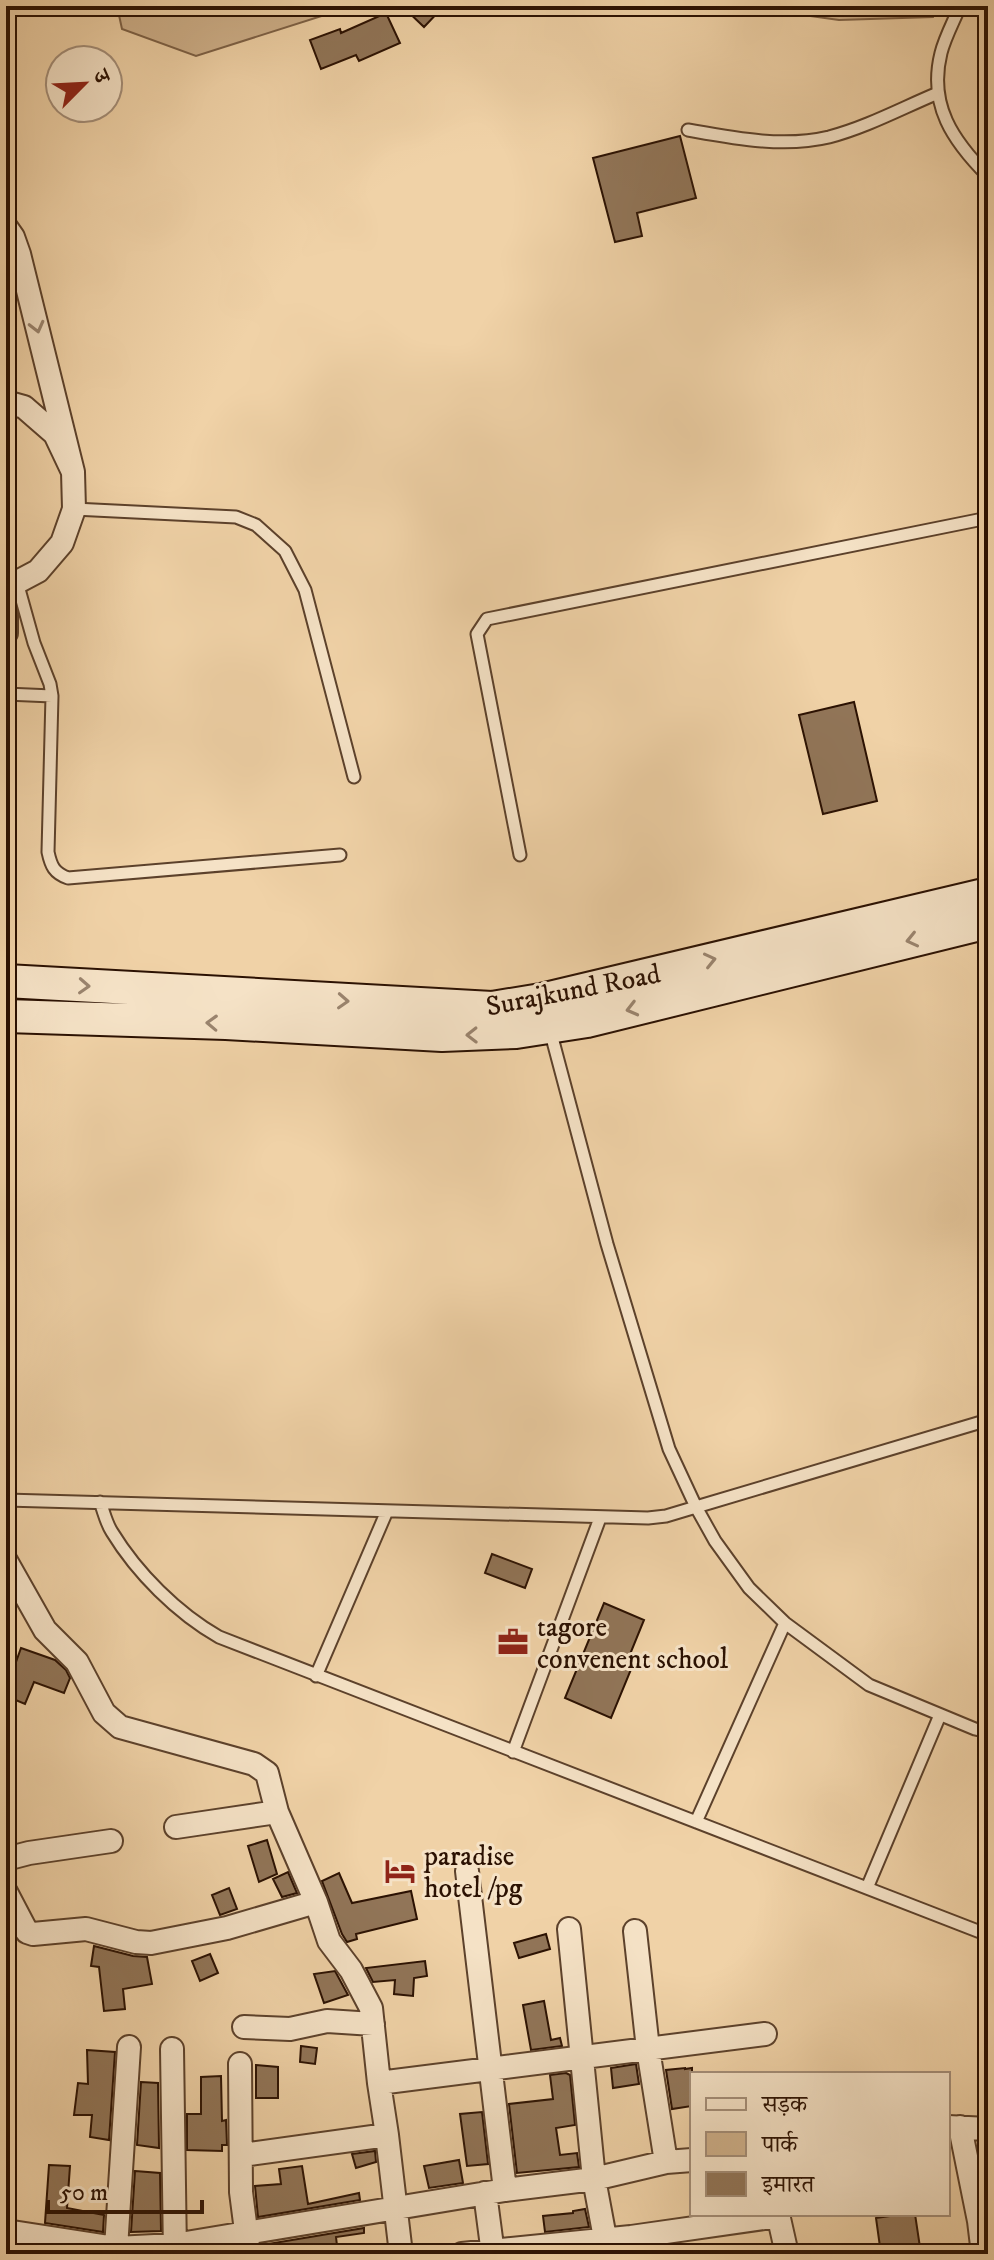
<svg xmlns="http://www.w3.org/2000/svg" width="994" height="2260" font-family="'IM FELL DW Pica','Noto Serif Devanagari',serif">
<rect width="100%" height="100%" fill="#f0d2a7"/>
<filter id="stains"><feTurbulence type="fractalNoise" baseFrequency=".0025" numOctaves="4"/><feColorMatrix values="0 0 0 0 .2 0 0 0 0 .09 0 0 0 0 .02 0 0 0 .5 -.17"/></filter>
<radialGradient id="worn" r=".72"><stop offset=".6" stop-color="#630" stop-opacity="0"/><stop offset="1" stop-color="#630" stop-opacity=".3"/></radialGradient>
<path fill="#cfb18b" stroke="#7d6146" stroke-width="2" d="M117,6H353L196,56L122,29Z
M739,6H936L933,17L839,20Z"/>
<path fill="#917558" stroke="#2b1102" stroke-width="2" d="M402,6H444L424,27Z
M386,13L400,43L359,61L356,55L321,69L310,40L340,29L341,33Z
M680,136L696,198L637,213L642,236L615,242L593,158Z
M854,702L877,801L823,814L799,715Z
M492,1554L532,1569L525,1588L485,1573Z
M604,1603L644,1620L626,1664L632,1667L611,1718L565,1698Z
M21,1648L55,1660L66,1670L70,1678L64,1693L34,1682L25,1704L6,1696V1690Z
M267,1840L277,1874L259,1882L248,1846Z
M288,1872L297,1893L282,1897L273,1879Z
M339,1873L352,1903L411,1891L417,1919L356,1934L357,1939L347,1942L342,1934L322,1881Z
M229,1888L237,1909L220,1915L212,1895Z
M546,1934L550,1949L519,1958L514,1943Z
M94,1946L133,1956L147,1957L152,1984L123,1989L125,2009L104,2011L99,1967L91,1966Z
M210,1954L218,1973L200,1981L192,1961Z
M425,1961L427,1976L414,1978L413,1996L394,1994L395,1980L373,1982L366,1968Z
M335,1971L348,1995L324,2003L314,1974Z
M544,2001L551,2040L560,2038L562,2046L531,2050L523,2005Z
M301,2046L317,2048L315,2064L300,2062Z
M87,2050L115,2052L109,2140L90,2137L92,2115H74L78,2083L88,2084Z
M636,2064L639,2084L613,2088L611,2068Z
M256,2065L278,2067V2098H256Z
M685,2068V2069L692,2068V2106L672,2109L666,2070Z
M566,2073L570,2075L575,2125L556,2128L560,2155L577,2153L579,2167L517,2173L509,2104L553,2099L550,2075Z
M221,2076L222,2121L226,2120L227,2145H222V2151L187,2150V2114H201V2077Z
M141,2082L158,2083L159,2148L137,2145Z
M482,2112L488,2164L467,2166L460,2114Z
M375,2151L376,2162L356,2168L352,2154Z
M459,2160L463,2183L429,2188L424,2166Z
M49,2165L70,2166L67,2208L104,2215L103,2232L45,2223Z
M302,2166L308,2204L359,2193L360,2200L258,2217L255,2186L281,2184L279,2169Z
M135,2171L160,2173L161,2231L131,2232Z
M585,2209L589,2227L545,2232L543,2216L573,2213V2211Z
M904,2214H915L921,2254H881L876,2218Z
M364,2228V2233L336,2237L338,2254H264L262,2245Z"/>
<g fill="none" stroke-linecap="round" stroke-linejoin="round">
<g stroke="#5c412b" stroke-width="15">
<path id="lane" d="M960,6C954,21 945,37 941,53C928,105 953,141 988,176
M688,130C733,138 783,148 829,137C867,127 902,108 938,93
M74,509L236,517L256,525L285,551L305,590L354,777
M17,582L34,643L50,684L52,696L48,852C51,866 54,873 68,878L340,855
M6,694L52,696
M520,855L477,634L487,619L988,518
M550,1030L607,1244L669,1449L696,1507L715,1541L749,1588L785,1623L869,1685L975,1729L988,1732
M6,1500L648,1518L666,1516L696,1507L988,1420
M100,1502C104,1512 106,1523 112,1532C137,1573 177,1613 219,1637L988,1935
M316,1676L387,1511
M513,1752L600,1518
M696,1822L785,1623
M867,1888L940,1715"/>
</g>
<g stroke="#5c412b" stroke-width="26">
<path id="street" d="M6,227L13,237L19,254L73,472
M6,402L24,407L55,434L73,472L74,509L62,543L38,571L6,588
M6,633V588
M6,1561L45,1630L77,1662L104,1713L120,1727L254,1764L267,1773L277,1812L316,1902L329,1941L351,1970L371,2008L379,2083L387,2135L401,2254
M176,1827L277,1812
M6,1859L29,1853L111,1841
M467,1871L505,2190
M6,1892L27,1932L33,1934L86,1929L136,1942L151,1943L227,1928L316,1902
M569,1929L594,2179L608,2254
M635,1931L648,2049L666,2162
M244,2027L290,2029L327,2021L373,2024
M172,2049L175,2254
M240,2064L241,2192L249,2254
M379,2083L765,2034
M948,2127L988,2129
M960,2127L979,2221L983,2254
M242,2155L387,2135
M485,2193L493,2254
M778,2214L787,2254
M6,2231L116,2248L174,2245L505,2190L594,2179L666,2162L692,2160
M116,2248L129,2047
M462,2254L631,2237L778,2216"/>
</g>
<g stroke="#2b1102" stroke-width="36">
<path id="secondary" d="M6,981L492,1008L541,1000L988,894
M6,1016L226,1023L442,1035L516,1032L587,1021L988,922"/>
</g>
<use href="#lane" stroke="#f5e2c6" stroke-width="11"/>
<use href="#street" stroke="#f5e2c6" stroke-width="22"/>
<use href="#secondary" stroke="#f5e2c6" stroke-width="32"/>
</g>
<defs><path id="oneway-chevron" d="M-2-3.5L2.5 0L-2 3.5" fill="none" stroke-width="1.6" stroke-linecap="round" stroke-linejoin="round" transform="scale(2)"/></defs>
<g stroke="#9a846e">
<use href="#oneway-chevron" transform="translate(37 327) rotate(76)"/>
<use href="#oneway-chevron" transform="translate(912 940) rotate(167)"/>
<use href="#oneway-chevron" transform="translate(710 960) rotate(-13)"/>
<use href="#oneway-chevron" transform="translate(84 986) rotate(3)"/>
<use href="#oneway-chevron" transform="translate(343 1001) rotate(3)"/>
<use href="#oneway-chevron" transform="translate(632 1009) rotate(166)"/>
<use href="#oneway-chevron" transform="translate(212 1023) rotate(-178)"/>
<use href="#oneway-chevron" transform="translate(472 1035) rotate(179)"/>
</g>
<defs>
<g id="office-bare" transform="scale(2.4)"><path d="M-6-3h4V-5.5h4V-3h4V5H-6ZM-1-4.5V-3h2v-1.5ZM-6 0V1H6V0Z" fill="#8f2418" stroke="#f5e2c6" stroke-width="2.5" paint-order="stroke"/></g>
<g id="hotel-bare" transform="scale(2.4)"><path d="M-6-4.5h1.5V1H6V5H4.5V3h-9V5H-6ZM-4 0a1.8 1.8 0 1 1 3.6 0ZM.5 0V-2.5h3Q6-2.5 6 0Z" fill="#8f2418" stroke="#f5e2c6" stroke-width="2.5" paint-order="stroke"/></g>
</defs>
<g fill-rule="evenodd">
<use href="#office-bare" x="513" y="1642"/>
<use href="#hotel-bare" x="400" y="1871"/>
</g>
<g text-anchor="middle" stroke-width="6" stroke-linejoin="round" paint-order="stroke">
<g font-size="28" fill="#2b1102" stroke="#f5e2c6">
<text transform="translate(573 989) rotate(-11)" y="10">Surajkund Road</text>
</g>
<g font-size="28" fill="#2b1102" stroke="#f5e2c6" text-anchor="start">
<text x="537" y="1636">tagore<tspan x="537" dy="32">convenent school</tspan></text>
<text x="424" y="1865">paradise<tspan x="424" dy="32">hotel /pg</tspan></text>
</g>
</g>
<rect width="994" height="2260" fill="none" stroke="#f0d2a7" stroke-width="32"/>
<rect x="8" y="8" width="978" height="2244" fill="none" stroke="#2b1102" stroke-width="4"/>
<rect x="16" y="16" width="962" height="2228" fill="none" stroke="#2b1102" stroke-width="2"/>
<rect x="690" y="2072" width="260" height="144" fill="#f5e2c6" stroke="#a48e78" stroke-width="2"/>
<rect x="706" y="2098" width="40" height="12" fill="#f5e2c6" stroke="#a48e78" stroke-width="2"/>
<text x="762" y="2112" font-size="24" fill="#2b1102">सड़क</text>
<rect x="706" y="2132" width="40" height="24" fill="#cfb18b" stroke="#a48e78" stroke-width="2"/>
<text x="762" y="2152" font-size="24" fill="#2b1102">पार्क</text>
<rect x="706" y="2172" width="40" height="24" fill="#917558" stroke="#a48e78" stroke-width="2"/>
<text x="762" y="2192" font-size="24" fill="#2b1102">इमारत</text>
<g transform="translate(84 84) rotate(66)"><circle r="38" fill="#f5e2c6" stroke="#a48e78" stroke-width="2"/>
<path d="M0-6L14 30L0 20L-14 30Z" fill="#8f2418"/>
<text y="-12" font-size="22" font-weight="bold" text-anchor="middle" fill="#2b1102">उ</text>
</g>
<path d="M48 2200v12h154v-12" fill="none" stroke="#2b1102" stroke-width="4"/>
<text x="60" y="2200" font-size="24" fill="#2b1102" stroke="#f5e2c6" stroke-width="6" paint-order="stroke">50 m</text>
<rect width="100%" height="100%" filter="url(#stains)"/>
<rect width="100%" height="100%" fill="url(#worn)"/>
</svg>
